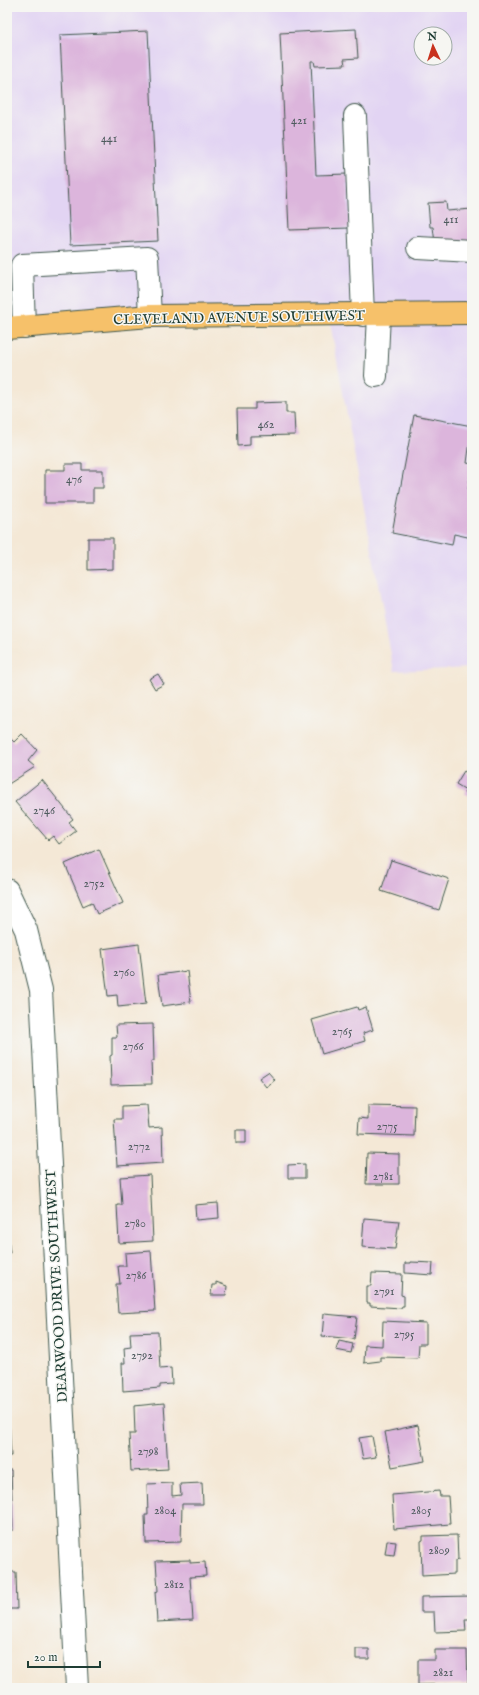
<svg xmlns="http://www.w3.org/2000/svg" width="479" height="1695" font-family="'IM FELL English',serif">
<rect width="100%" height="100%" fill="#f6f6f2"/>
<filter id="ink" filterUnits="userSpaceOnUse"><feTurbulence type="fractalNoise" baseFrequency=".025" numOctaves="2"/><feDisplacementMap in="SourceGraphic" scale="8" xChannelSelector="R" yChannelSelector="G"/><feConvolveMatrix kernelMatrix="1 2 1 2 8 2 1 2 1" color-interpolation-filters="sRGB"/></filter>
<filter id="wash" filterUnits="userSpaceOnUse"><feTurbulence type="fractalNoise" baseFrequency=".012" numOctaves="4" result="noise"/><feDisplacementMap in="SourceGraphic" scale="16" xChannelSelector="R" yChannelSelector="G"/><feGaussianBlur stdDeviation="0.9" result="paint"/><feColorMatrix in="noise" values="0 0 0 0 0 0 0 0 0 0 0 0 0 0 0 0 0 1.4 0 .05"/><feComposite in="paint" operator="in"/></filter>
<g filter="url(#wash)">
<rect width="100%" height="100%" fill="#f4e8d6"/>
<path fill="#e2d4f3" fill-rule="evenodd" d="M7,7H472V668L394,671L328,311L7,326ZM421,34H445V58H421Z"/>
<g id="blocks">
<path fill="#dcb5dc" d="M356,29L358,58L344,59L345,65L315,66L314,61H311L316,175L347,174L349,228L289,230L280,33Z
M148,31L158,241L70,245L60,35Z
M446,202L447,211L472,209V240L435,243L433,227H430L428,203Z
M286,402V413H294L295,435L250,436V445L238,446L237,409H255V403Z
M414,415L472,426L467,463L472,464L468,489L472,490V538L454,534L452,545L392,533Z
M65,464H82V470H103V488H93V503H45V470H65Z
M88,538H113V569L88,570Z
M158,674L164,684L155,689L149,679Z
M22,734L37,750L28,761L35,767L7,785V738L8,736L14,742Z
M464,771L472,776V797L464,793L466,790L456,784Z
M42,780L73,819L69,822L76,831L59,844L53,836L48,840L15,802Z
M99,849L123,903L97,914L92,902L83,906L65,864Z
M391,860L449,879L439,910L381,891Z
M139,944L146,1004L118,1007L117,995L108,996L102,949Z
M187,971L191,1002L162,1006L158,975Z
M357,1007L358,1010L366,1007L373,1030L363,1033L365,1041L322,1054L312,1020Z
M153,1024L154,1061H151L152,1084L111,1085L110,1056L112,1055V1037H117L116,1025Z
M268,1072L275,1080L266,1087L259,1078Z
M147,1105L149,1128L162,1127L163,1163L117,1166L114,1119H122V1106Z
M368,1105L415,1106L414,1136L358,1134L359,1118L368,1119Z
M236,1130H246V1143H236Z
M367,1153L399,1154V1184H366Z
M305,1164V1178H288V1165Z
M150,1175L153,1241L119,1243L117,1205H122L120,1177Z
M218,1203L219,1218L196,1220L195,1205Z
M364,1218L399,1221L395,1249L362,1247Z
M7,1231L10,1253H7Z
M151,1251L155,1311L118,1313L116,1284H120L118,1266H126L125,1253Z
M411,1262L433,1263L432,1275L405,1273V1263H411Z
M372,1273L402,1274L401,1295L404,1296V1306H402L401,1308L370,1306V1303H367V1286H371Z
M216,1282L227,1286L226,1295H211L212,1285H216Z
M324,1314L357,1317L354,1339L322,1336Z
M383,1321L426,1323V1344H419L418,1358L380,1357V1361L364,1363L365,1345L382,1346Z
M158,1332L160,1369L171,1368L172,1384L160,1385V1388L123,1391L122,1363H125L124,1348L131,1347L130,1333Z
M339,1341L353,1344L351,1353L336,1350Z
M164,1403L168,1469L131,1471L129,1434H135L134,1406Z
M7,1417H9L11,1456H7Z
M418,1425L425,1461L392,1467L385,1432Z
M372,1436L376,1457L363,1459L359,1438Z
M7,1470H11L13,1530H7Z
M172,1483V1496L181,1495L180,1484L202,1483L203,1504H182L181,1542L146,1543L145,1515H148L147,1484Z
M439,1491L440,1496H448L450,1524L394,1529L392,1495Z
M457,1535L458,1560L455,1561V1574L422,1576L421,1541L423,1540V1536Z
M387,1541L396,1542L394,1555L385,1554Z
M7,1545H10L11,1572H16L17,1609H7Z
M190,1560V1563L205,1562L206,1576L190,1577L193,1620L157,1622L155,1592L158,1591L156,1561Z
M472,1596V1619H465L466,1631L435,1632L434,1612H421V1597Z
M356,1649H369V1659H356Z
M435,1650H467L468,1684L418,1685V1660H435Z"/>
</g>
</g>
<g filter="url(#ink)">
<use href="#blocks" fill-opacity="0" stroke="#3f574c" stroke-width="1"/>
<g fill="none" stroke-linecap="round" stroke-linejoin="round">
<g stroke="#3f574c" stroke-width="24">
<path id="minor" d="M355,116L363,315
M418,248L472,251
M24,327L22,265L147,258L150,316
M376,376L379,315
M7,890L26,930L41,990L77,1688"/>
</g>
<g stroke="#3f574c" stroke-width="24">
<path id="major" d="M7,328L150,316L472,313"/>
</g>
<use href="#minor" stroke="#fff" stroke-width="22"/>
<use href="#major" stroke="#f6c16b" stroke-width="22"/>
</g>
</g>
<g text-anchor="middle" stroke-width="3" stroke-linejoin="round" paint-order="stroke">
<g font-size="12" fill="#4e5b5e">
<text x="299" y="124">421</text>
<text x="109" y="142">441</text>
<text x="451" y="223">411</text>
<text x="266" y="428">462</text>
<text x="74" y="483">476</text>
<text x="44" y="814">2746</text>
<text x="94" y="887">2752</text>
<text x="124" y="976">2760</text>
<text x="342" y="1035">2765</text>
<text x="133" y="1050">2766</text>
<text x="387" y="1130">2775</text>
<text x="139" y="1150">2772</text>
<text x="383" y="1180">2781</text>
<text x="135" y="1227">2780</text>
<text x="136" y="1279">2786</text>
<text x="384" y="1295">2791</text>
<text x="404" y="1338">2795</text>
<text x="142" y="1359">2792</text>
<text x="148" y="1455">2798</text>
<text x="165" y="1514">2804</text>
<text x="421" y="1514">2805</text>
<text x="439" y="1554">2809</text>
<text x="174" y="1588">2812</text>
<text x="443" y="1676">2821</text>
</g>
<g font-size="14" fill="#1f3d34" stroke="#f6f6f2">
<text transform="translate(239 317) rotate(-1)" y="5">CLEVELAND AVENUE SOUTHWEST</text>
<text transform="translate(56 1286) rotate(-93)" y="5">DEARWOOD DRIVE SOUTHWEST</text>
</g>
</g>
<rect width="479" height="1695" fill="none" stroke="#f6f6f2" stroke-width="24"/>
<g transform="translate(433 46) rotate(356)"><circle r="19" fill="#f6f6f2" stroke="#a0aca6"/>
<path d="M0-3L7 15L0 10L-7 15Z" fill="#c8321e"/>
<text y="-6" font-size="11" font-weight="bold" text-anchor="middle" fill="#1f3d34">N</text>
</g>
<path d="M28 1661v6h72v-6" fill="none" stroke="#1f3d34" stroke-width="2"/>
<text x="34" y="1661" font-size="12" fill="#1f3d34" stroke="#f6f6f2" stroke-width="3" paint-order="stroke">20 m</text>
</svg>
